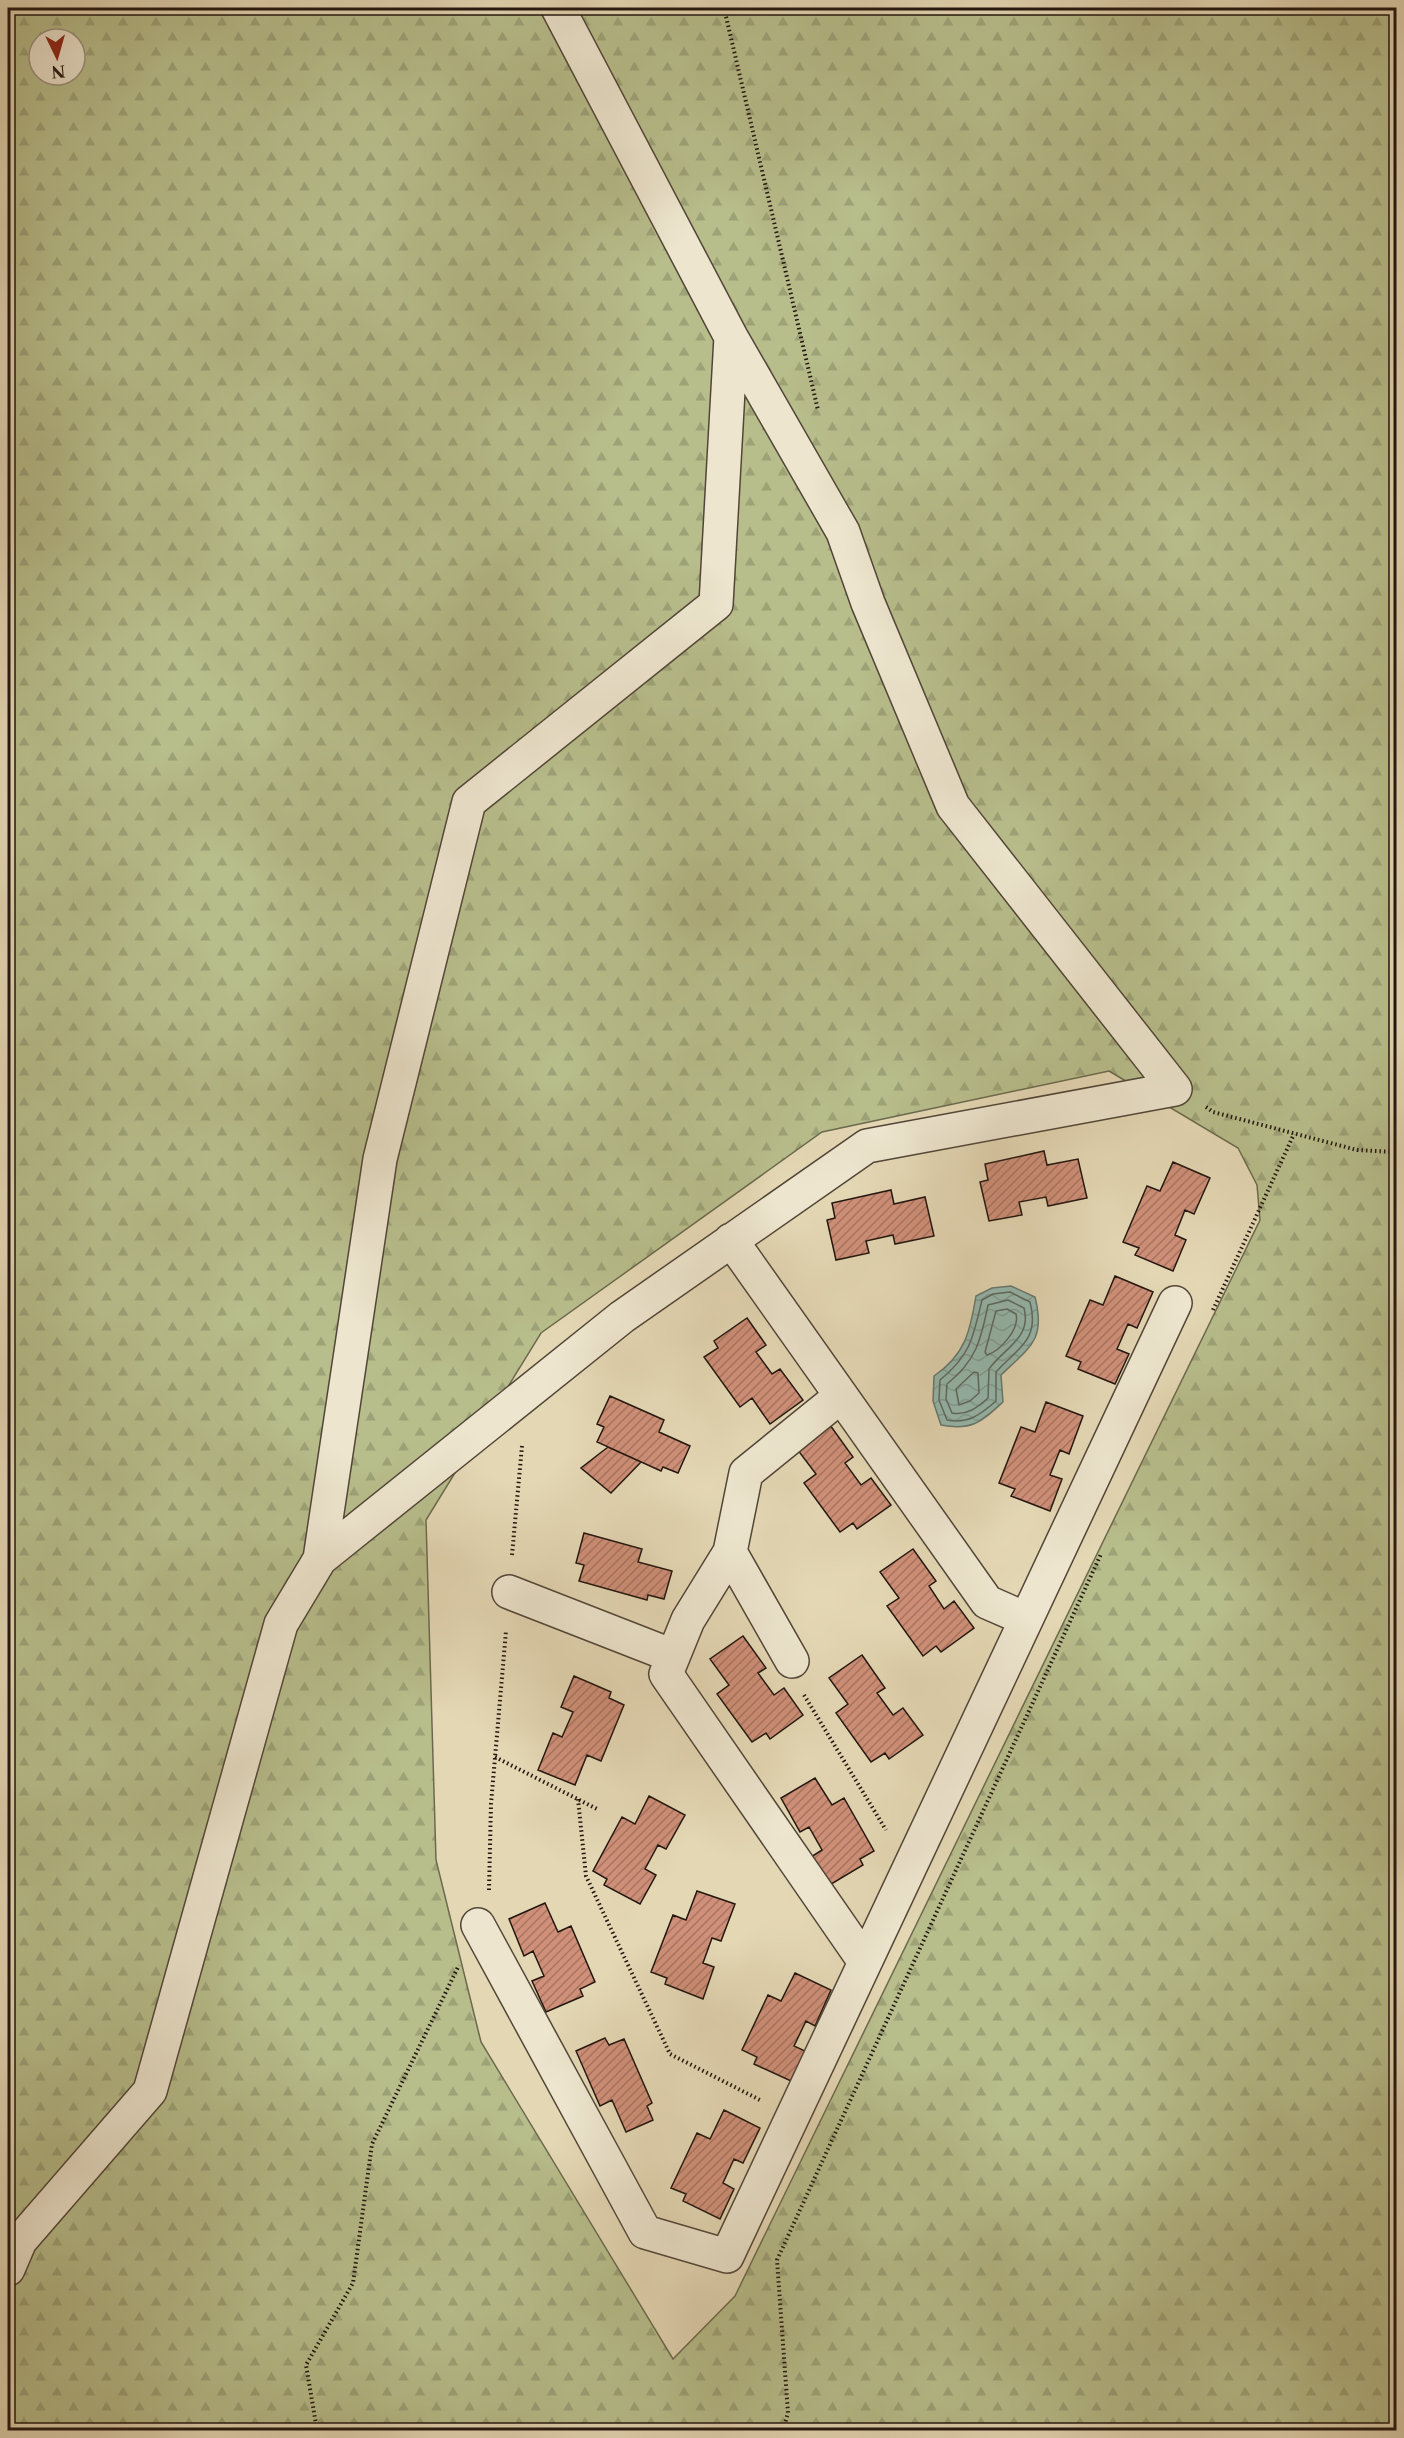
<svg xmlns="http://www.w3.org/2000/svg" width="1404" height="2438" font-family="'Libre Caslon Text',serif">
<defs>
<pattern id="forest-firs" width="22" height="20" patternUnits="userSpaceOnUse" patternTransform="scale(1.5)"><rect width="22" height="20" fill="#b7bd8b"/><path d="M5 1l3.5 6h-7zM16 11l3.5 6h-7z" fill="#9da277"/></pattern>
<pattern id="water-waves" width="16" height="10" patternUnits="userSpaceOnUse" patternTransform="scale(1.5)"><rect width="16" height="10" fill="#95b9af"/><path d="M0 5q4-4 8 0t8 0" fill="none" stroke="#809e95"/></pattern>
<pattern id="building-hatch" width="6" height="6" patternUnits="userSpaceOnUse" patternTransform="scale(1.5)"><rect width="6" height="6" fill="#cf8f78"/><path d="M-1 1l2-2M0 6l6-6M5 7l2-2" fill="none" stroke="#a87461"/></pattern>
</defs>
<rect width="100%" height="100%" fill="#e4d7b4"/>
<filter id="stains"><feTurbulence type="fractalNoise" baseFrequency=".00333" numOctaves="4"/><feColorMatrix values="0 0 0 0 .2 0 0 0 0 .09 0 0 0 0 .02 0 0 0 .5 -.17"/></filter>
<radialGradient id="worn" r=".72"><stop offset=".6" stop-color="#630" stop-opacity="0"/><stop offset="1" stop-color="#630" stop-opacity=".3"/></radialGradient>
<path fill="url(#forest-firs)" stroke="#6c6a4d" stroke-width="1.5" fill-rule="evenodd" d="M8,8H1396V2430H8ZM39,39H75V75H39ZM1109,1071L1238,1148L1257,1185L1260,1220L735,2296L673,2359L481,2042L436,1860L426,1520L541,1333L822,1132Z"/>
<path fill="url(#water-waves)" stroke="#67786f" stroke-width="1.5" d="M1011,1286L1035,1297C1046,1340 1030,1347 1001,1375L1003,1402C981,1422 972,1431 941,1425L933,1401L934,1376C965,1355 970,1332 976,1296L992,1288Z"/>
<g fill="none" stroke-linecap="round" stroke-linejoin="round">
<path stroke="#5c685f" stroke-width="1.5" d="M1010,1292L1030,1302C1040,1340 1018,1348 996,1372V1401C980,1415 968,1424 947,1420L939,1400L940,1380C971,1355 973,1337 982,1300L993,1294Z
M1008,1300L1024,1308C1032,1338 1004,1348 989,1369L988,1398C978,1407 967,1416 952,1413L946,1399L947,1384C976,1361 981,1340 988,1305Z
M1007,1309L1016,1314C1020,1329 1000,1351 987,1355L985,1352L996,1311Z
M974,1372L978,1373L979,1393L970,1401L959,1405L956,1389Z"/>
</g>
<path fill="url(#building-hatch)" stroke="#22160f" stroke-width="1.5" d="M1044,1151L1047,1165L1078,1159L1087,1198L1048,1206L1046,1197L1019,1202L1022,1215L989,1221L980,1182L988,1180L985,1164Z
M1173,1162L1210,1178L1194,1214L1185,1210L1175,1235L1186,1240L1173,1271L1135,1255L1139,1248L1123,1242L1147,1186L1160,1191Z
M891,1190L894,1204L925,1197L934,1236L895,1244L893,1235L866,1241L869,1253L836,1260L827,1220L835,1218L832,1203Z
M1115,1276L1153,1292L1137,1328L1128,1324L1117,1349L1129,1354L1115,1384L1078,1369L1081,1362L1066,1356L1090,1300L1103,1305Z
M747,1318L766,1345L756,1352L772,1374L780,1369L803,1400L770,1424L752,1398L740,1407L704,1357L718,1348L714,1341Z
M610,1396L664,1420L659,1432L690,1446L678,1473L663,1467L661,1471L597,1442L604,1427L597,1424Z
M1046,1402L1083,1416L1069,1454L1060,1450L1050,1475L1062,1479L1050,1511L1011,1496L1015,1489L999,1483L1021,1427L1035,1432Z
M830,1425L853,1457L845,1463L861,1485L871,1478L891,1505L857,1529L853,1523L840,1532L804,1483L816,1474L797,1449Z
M608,1447L641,1462L611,1493L581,1468Z
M584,1533L642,1549L638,1562L672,1571L664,1599L648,1595L647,1600L579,1581L584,1565L576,1563Z
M913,1549L936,1581L929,1586L944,1609L954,1601L974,1628L941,1652L936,1646L923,1656L887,1606L899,1598L880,1572Z
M743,1636L766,1668L758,1673L774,1695L784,1688L803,1715L770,1739L766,1733L752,1742L717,1694L729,1685L710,1659Z
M862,1655L885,1688L877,1693L893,1715L903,1708L923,1735L889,1759L885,1753L871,1762L836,1713L848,1704L829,1678Z
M574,1676L611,1692L609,1698L624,1705L601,1761L587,1755L575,1785L538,1770L553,1733L562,1737L573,1712L561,1707Z
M815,1778L832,1805L844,1798L874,1851L860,1859L863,1865L828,1886L811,1857L822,1850L809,1827L800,1832L781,1798Z
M649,1796L685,1815L666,1849L658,1845L645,1869L656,1875L640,1904L604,1885L607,1879L593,1871L622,1817L635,1824Z
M697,1891L735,1904L721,1941L712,1938L703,1963L714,1967L703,1999L665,1984L667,1978L651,1972L673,1915L686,1920Z
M545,1903L558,1932L571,1926L595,1982L580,1989L583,1996L546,2012L532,1981L544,1976L533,1951L524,1956L509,1919Z
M795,1973L831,1990L815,2026L806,2021L794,2046L805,2051L791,2081L754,2064L757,2057L742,2050L768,1995L781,2001Z
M605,2038L609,2045L624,2039L652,2103L647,2106L653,2120L626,2132L612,2100L600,2106L576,2051Z
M724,2110L760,2128L743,2163L734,2159L723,2183L734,2189L720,2219L683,2201L686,2194L671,2188L697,2133L710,2139Z"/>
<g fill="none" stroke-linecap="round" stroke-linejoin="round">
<g stroke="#524638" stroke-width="36">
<path id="minor" d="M731,1240L987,1602L1026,1619
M841,1396L746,1473L730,1552L688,1620L666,1674L865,1962
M730,1552L792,1661
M320,1559L622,1317L867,1146L1175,1089L953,806L868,603L843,532L731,337L558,8
M509,1592L673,1656
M478,1925L645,2232L727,2256L1175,1303
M8,2269L20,2241L150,2091L281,1624L320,1559L380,1159L469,802L716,604L731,337"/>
</g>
<path stroke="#22160f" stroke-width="4" stroke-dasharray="1.5 3" stroke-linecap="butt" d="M724,8L818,410
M1206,1107L1213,1112L1357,1150L1396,1152
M1213,1310L1294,1134
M512,1555L522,1446
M804,1695L886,1830
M495,1757L597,1809
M578,1799L586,1876L670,2054L760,2100
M489,1890L491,1804L506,1631
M317,2430L306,2365L353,2283L372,2144L459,1965
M783,2430L788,2413L777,2260L1101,1554"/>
<use href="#minor" stroke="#ede5ce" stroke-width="33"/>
</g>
<rect width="1404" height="2438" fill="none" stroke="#e4d7b4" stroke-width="30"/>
<rect x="9" y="9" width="1386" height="2420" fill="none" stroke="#22160f" stroke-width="3"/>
<rect x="15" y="15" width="1374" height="2408" fill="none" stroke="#22160f" stroke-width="1.5"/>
<g transform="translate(57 57) rotate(175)"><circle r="28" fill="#ede5ce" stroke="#9c9282" stroke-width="1.5"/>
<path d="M0-4.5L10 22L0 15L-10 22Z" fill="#8f2418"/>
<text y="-9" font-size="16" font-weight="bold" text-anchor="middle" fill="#22160f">N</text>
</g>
<rect width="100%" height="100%" filter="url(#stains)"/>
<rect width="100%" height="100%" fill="url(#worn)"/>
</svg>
